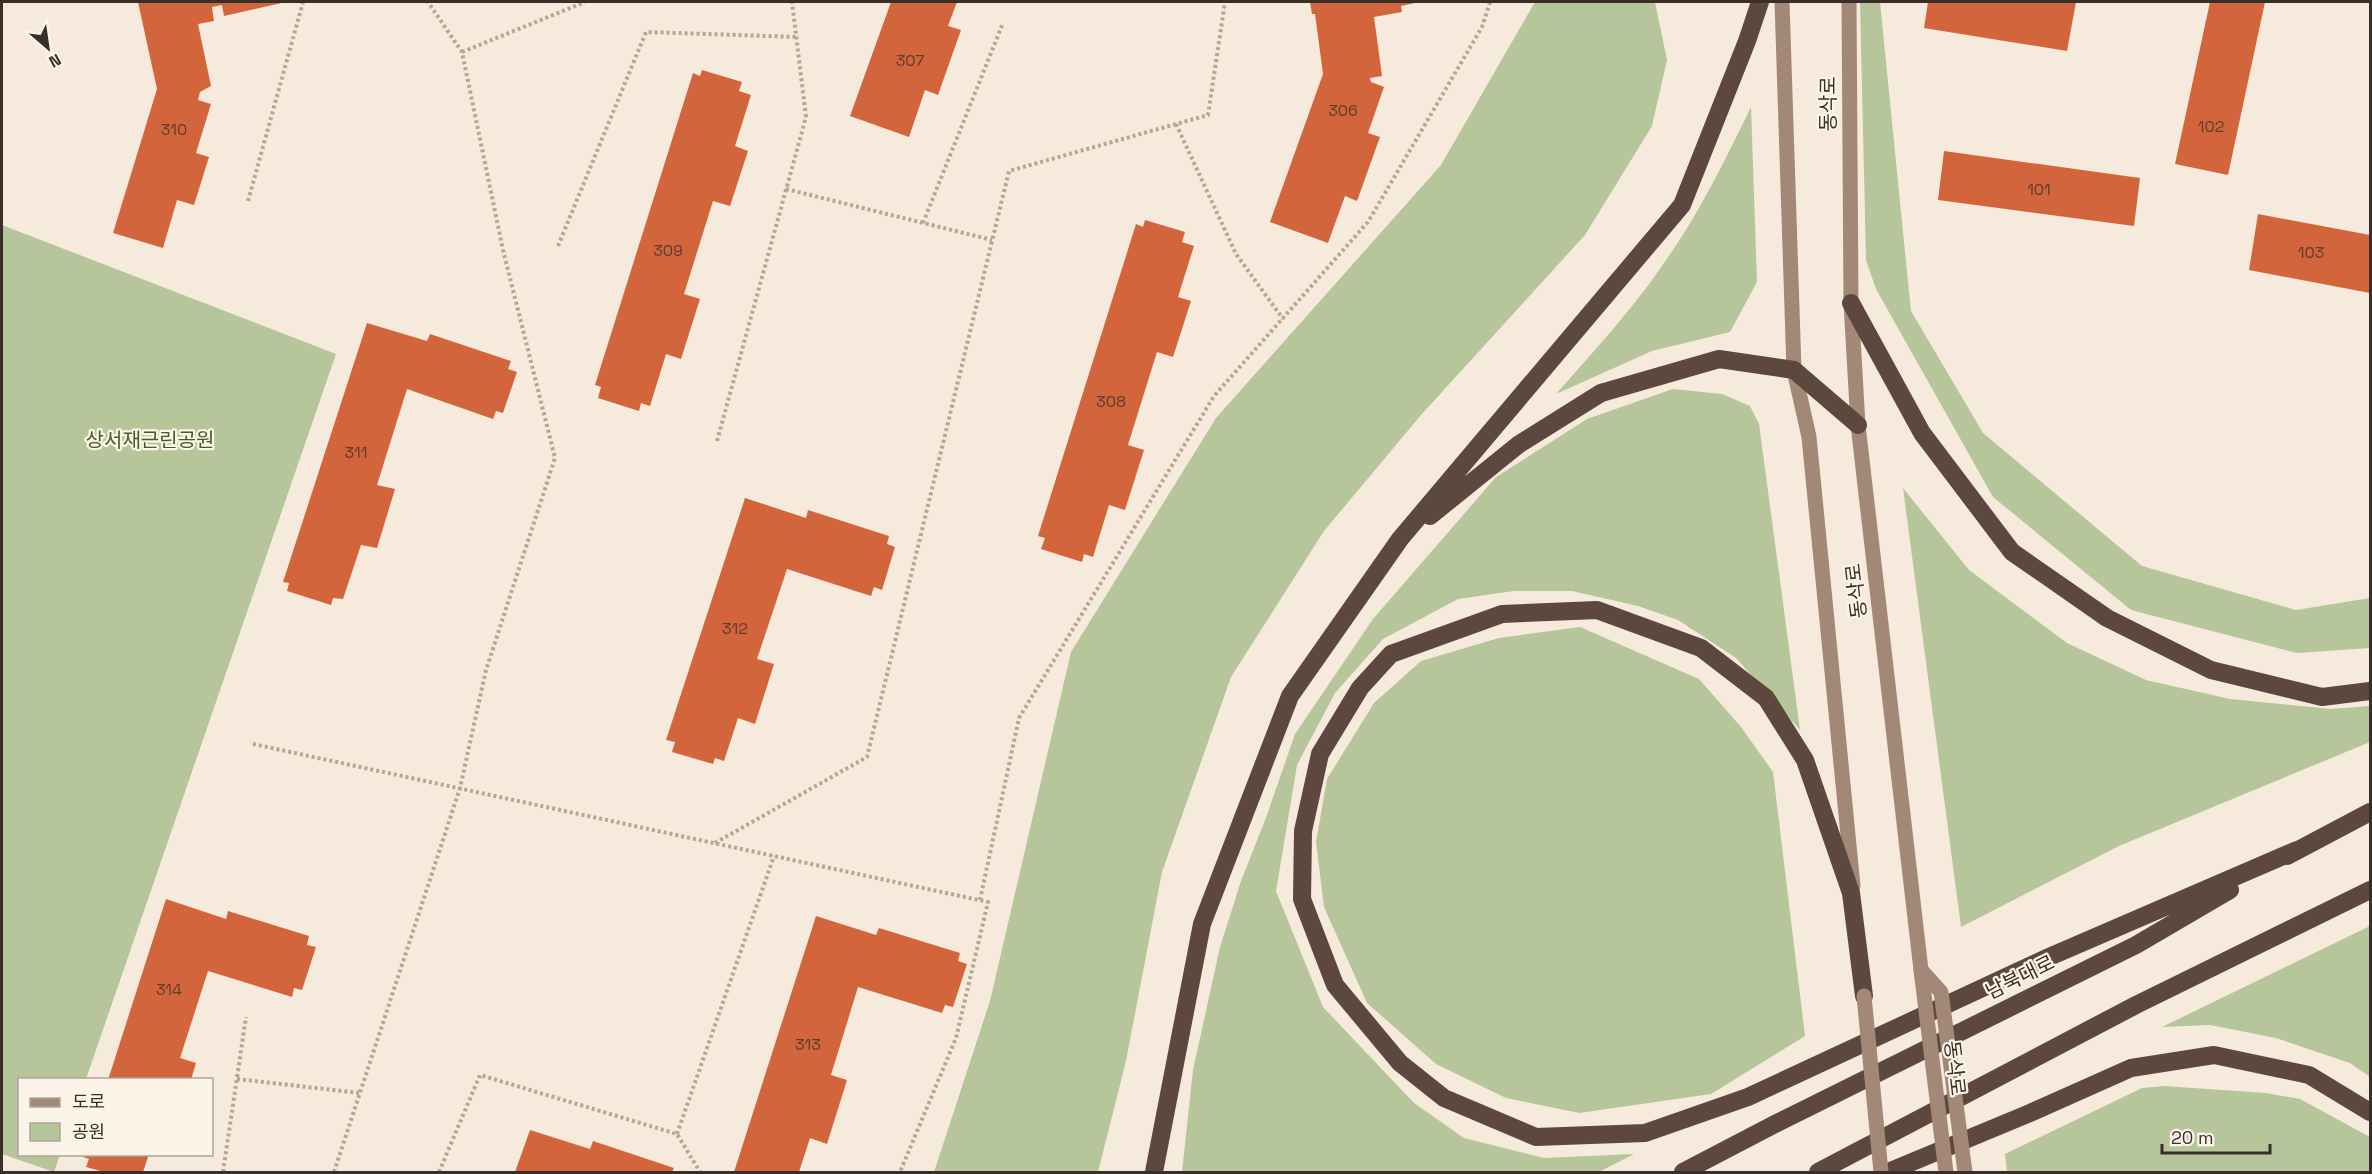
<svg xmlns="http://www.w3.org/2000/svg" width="2372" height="1174" font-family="'Space Grotesk','Noto Sans KR',sans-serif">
<rect width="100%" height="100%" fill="#f5eadc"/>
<path fill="#b6c69a" d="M1535,2H1655L1667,60L1652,126L1585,235L1421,415L1324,531L1231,677L1162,872L1126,1061L1098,1172H934L990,1001L1071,652L1216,418L1441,165Z
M1860,2H1880L1911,311L1983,433L2142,566L2296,610L2370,598V648L2297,653L2131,610L1993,497L1876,289L1866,260Z
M1751,107L1757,282L1730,332L1652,351L1556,394C1593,352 1632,310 1664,263C1699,214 1725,160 1751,107Z
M2,225L336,354L86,1079L20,1080V1154L60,1155L54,1172L2,1154Z
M1673,389L1722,394L1750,406L1759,424L1800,730L1736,658L1678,620L1638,606L1572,591H1514L1458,599L1383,639L1335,693L1297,765L1276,891L1323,1007L1414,1103L1464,1138L1544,1158L1634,1154L1599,1172H1182L1193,1070L1220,947L1241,881L1267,815L1295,734L1373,619L1496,477L1587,419Z
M1903,488L1969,570L2067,643L2146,680L2230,699L2330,709L2370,706V742L2119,846L1961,927Z
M1580,627L1699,679L1741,727L1773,772L1805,1036L1711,1094L1579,1113L1506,1098L1436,1064L1367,1003L1324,907L1316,842L1327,779L1374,703L1421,661L1499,638Z
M2370,926V1077L2350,1063L2276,1038L2210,1025L2162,1027Z
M2164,1086L2266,1093L2300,1099L2370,1137V1172H2007L2005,1154L2142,1088Z"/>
<path fill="#d3653c" d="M138,2H286L224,16L222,5L212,7L214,21L198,24L211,86L200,92L198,100L211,104L196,153L209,157L194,205L177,200L163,248L113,233L157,89Z
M891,2H957L948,26L961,30L938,95L925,90L909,137L850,116Z
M1310,2H1420L1401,6L1402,12L1374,17L1382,76L1370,78L1371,82L1384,87L1368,133L1380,137L1357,201L1345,196L1328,243L1270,222L1323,74L1315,14H1312Z
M1928,2H2076L2067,51L1924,28Z
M2210,2H2265L2228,175L2175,164Z
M702,70L742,82L739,91L751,95L735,146L748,151L730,206L713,201L684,294L700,299L681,359L666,354L650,406L641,403L639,411L598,398L601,387L595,385L693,73L700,76Z
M1944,151L2140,178L2134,226L1938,200Z
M2258,214L2370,235V293L2249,270Z
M1145,220L1185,232L1182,242L1194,246L1178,297L1191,301L1173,357L1157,352L1128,445L1144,450L1125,510L1109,505L1093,557L1084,554L1082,562L1041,549L1045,538L1038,536L1136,224L1143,227Z
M367,323L427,341L430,334L511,361L508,369L517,372L503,413L496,411L493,419L407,389L377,485L395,489L377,548L361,545L343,599L333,598L331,605L287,591L289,583L283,582Z
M745,498L806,518L808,510L889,536L887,544L895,547L882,590L874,587L871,596L787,569L757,659L774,664L755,724L738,718L724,761L715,758L713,764L672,752L675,742L666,740Z
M166,899L226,919L228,911L309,936L307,945L316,947L302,990L294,988L292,997L208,971L180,1058L196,1063L191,1080H108Z
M816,916L876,935L879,928L960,953L958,961L967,964L953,1007L945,1005L942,1013L858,987L831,1075L847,1080L827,1144L810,1138L799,1172H734Z
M530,1130L590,1149L593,1141L674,1168L672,1172H515Z
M84,1154H149L143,1172H104L86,1167L89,1159L83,1157Z"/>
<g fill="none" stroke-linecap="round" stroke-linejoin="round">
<path stroke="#bba490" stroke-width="4" stroke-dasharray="3 3" stroke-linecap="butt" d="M462,52L585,2
M1176,124L1236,254L1283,319
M786,189L992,240
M248,201L303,2
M923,223L1003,23
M558,246L646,32L797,37
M717,441L806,117L792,2
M253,744L988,902L956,1038L900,1172
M715,843L867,757L1009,171L1208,115L1225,2
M980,900L1019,718L1214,396L1368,222L1482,27L1490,2
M237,1079L360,1093
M677,1134L774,856
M223,1172L246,1017
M334,1172L460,788L486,670L555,458L503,250L462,52L428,2
M439,1172L480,1075L677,1134L700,1172"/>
<path stroke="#a38877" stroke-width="15" d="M1782,2L1794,370L1809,437L1853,886
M1849,2L1851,303L1858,425L1921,970"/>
<path stroke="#5c483e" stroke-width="18" d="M1851,303L1922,433L2012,552L2107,618L2211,670L2322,697L2370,691
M1430,516L1518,445L1601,393L1719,359L1794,370L1858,425
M2287,856L2370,812
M1864,996L1851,893L1805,760L1766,698L1701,648L1597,610L1502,614L1391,654L1360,688L1320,754L1303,831L1302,899L1335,985L1400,1063L1444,1098L1536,1137L1645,1133L1748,1097L2049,957L2297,850
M1154,1172L1202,924L1290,696L1400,539L1682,205L1747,41L1760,2
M1683,1172L1775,1124L2136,945L2230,890
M1818,1172L2136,1005L2370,890
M1888,1172L2030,1113L2131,1068L2214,1055L2309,1075L2370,1112"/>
<path stroke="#a38877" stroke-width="15" d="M1921,970L1941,992L1965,1172
M1921,970L1946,1172
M1864,996L1881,1172"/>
</g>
<g text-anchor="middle" stroke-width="4.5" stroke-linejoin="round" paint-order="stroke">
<g font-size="16" fill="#603c2d">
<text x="910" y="66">307</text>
<text x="1343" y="116">306</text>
<text x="2211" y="132">102</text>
<text x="174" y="135">310</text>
<text x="2039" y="195">101</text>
<text x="668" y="256">309</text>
<text x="2311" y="258">103</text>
<text x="1111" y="407">308</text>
<text x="356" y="458">311</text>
<text x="735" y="634">312</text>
<text x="169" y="995">314</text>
<text x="808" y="1050">313</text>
</g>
<g font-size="20" fill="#3a2e28" stroke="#fcf4e9">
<text transform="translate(1828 104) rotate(-90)" y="7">동삭로</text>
<text transform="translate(1856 591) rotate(-97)" y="7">동삭로</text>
<text transform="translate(2020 977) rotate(-26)" y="7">남북대로</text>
<text transform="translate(1955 1068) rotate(83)" y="7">동삭로</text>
</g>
<g font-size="20" fill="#475b29" stroke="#fcf4e9">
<text x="150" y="447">상서재근린공원</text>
</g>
</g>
<rect width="2372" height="1174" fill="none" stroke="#3a2e28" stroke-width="6"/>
<rect x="18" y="1078" width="195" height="78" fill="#fcf4e9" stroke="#aea59c" stroke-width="1.5"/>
<rect x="30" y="1098" width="30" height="9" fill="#a38877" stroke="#aea59c" stroke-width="1.5"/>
<text x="72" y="1108" font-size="18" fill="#3a2e28">도로</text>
<rect x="30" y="1123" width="30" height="18" fill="#b6c69a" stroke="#aea59c" stroke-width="1.5"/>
<text x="72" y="1138" font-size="18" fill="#3a2e28">공원</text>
<g transform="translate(48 48) rotate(151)" stroke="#fcf4e9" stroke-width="4.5" paint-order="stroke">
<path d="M0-4.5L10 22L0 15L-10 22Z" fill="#3a2e28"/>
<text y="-9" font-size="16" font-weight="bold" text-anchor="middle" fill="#3a2e28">N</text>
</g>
<path d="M2162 1144v9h108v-9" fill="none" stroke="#3a2e28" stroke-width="3"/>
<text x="2171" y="1144" font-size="18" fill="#3a2e28" stroke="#fcf4e9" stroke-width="4.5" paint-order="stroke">20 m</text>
</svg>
